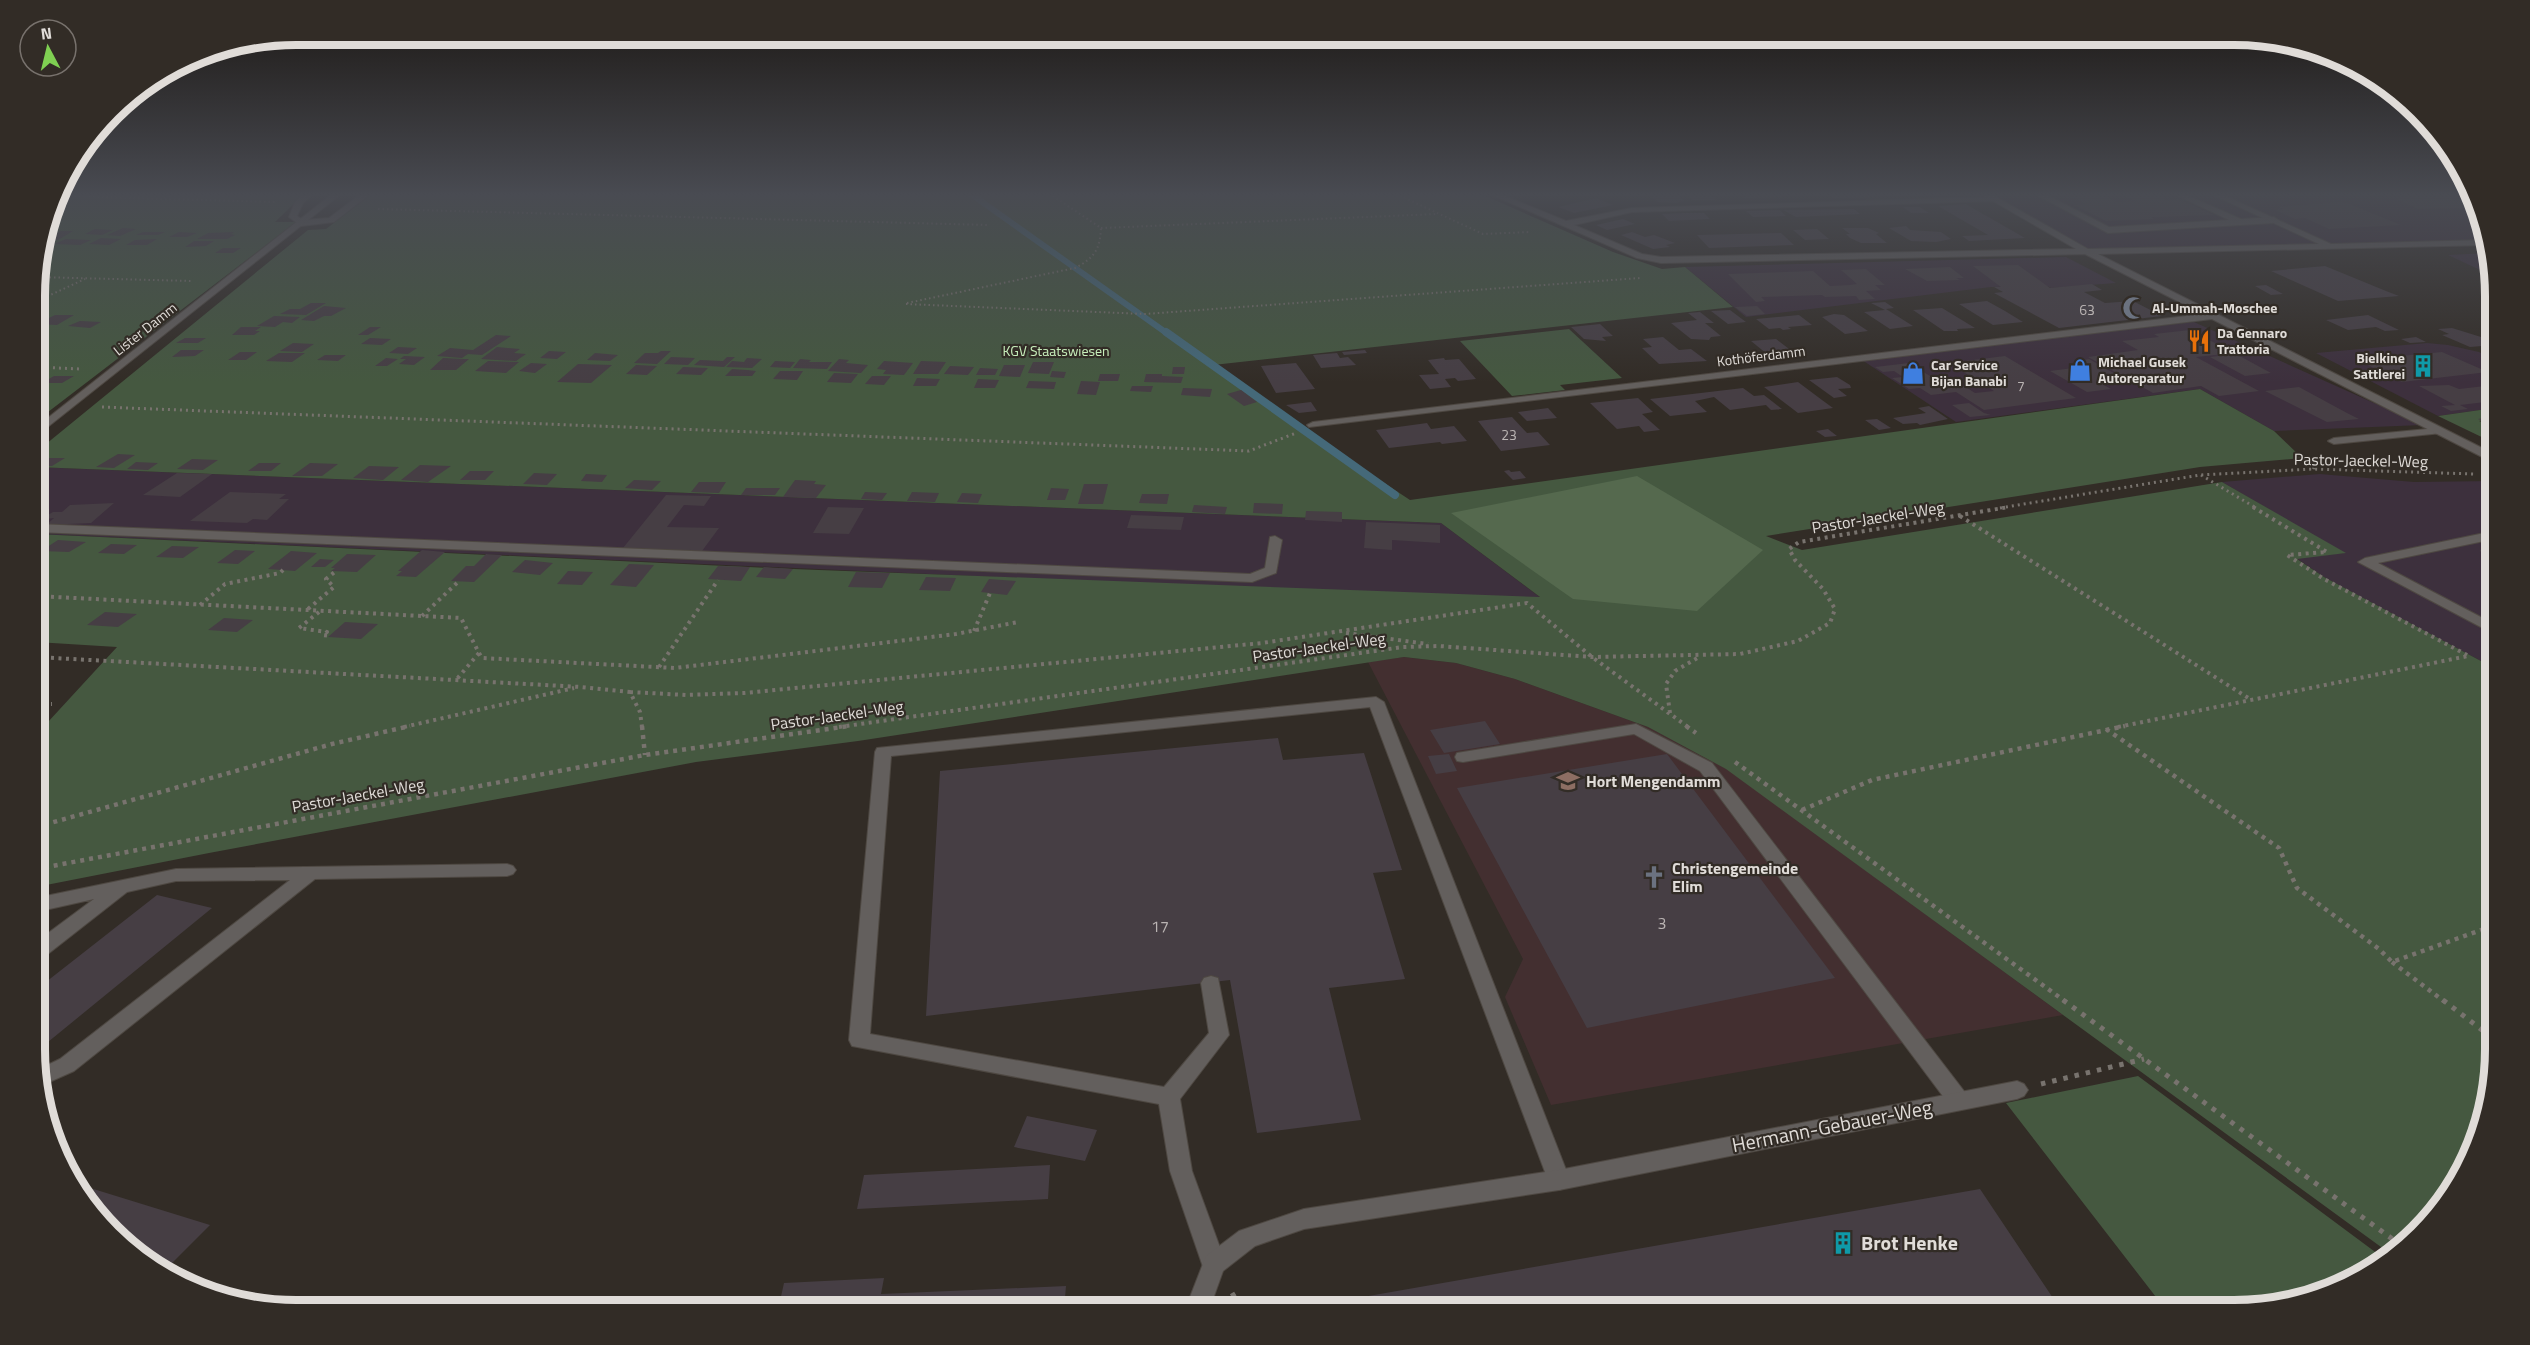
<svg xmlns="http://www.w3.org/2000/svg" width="2530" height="1345" font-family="'Titillium Web',sans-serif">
<rect width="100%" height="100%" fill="#322c26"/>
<path fill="#3d303d" d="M1986,194H2468L2486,243L2088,252Z
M2490,253L2493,262V276L2448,255Z
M2066,257L2116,283L2051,288L2047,286L1991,287L1746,317L1685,267Z
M2194,322L2423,425L2274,431L2200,389L1956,422L1862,360Z
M2427,343L2448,345L2479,352L2494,359V408L2438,416L2316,353Z
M35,467L1441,523L1541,598L1040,579L36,534Z
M2320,474L2414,482L2494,481V668L2324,577L2296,558L2344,553L2222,482Z"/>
<path fill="#432f30" d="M1404,657L1456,663L1515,679L1648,727L1727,769L2063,1015L1551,1105L1505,997L1523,959L1368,662Z"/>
<path fill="#455840" d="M58,194H304L275,222H296L35,422V279Z
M372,194H1481L1613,252L1662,269L1685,267L1733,307L1213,365L1304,430L1410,500L2200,389L2274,431L2302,458L2200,467L1766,536L1802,550L2222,482L2346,553L2297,559L2324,577L2494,668L2495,1049L2468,1165L2430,1222L2392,1255L1726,769L1648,727L1515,679L1456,663L1404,657L858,741L696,762L209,853L36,887V735L117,647L36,642V534L793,569L1540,597L1441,523L35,467V453L308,230L326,229Z
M1569,329L1622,378L1560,385L1565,390L1512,396L1460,341Z
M2494,408V418L2479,421L2494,427V443L2438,416Z
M2138,1076L2386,1260L2379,1267L2318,1297L2251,1310H2166L2006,1103Z"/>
<path fill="#55694e" d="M1637,476L1763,550L1697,611L1573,599L1451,513Z"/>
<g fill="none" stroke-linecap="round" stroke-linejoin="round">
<path stroke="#456979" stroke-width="6" d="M971,194L1168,334"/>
<path stroke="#456979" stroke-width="8" d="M1166,332L1395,495"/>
</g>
<path fill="#463e44" d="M1650,194H1677L1684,201L1676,203L1657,202Z
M1685,194H1710L1717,200H1692Z
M1741,194H1780L1784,197L1745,198Z
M1826,194H1871L1876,197L1832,198Z
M2066,194H2100L2117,202L2136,201L2120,194H2155L2167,200L2179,199L2214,215L2157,217H2151L2154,219L2106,221L2074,205L2086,204Z
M2248,194H2284V195L2255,197Z
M2391,194L2469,196L2475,213L2458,208L2418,209L2395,198H2402Z
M1596,198L1613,205L1574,213L1558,207Z
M2338,202L2347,203L2401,225L2329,229L2305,218L2295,219L2275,210L2284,209L2278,207Z
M1966,204L1976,210L2025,238L1969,241L1962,236L1988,235L1938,206Z
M1903,207H1920L1929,213H1911Z
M1854,209L1860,214L1796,217L1783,210Z
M1780,210L1786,216L1753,217L1746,211Z
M1684,213H1704L1710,219L1669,221L1662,214Z
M1623,219L1635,224L1607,230L1596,225Z
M1906,226L1910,230L1941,232L1951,239L1936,242L1911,241L1889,228Z
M123,228L136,229L120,236L107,235Z
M1842,228H1868L1879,233L1876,234L1887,243H1861L1850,238L1846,234H1850Z
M95,229L113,230L102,235L85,234Z
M1817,229L1829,239L1805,240L1793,230Z
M61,231H73L58,240H46V237Z
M143,232H165L158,235H136Z
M179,232L197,233L187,237H169Z
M234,232L231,234L235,235L227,239H197L208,233Z
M1632,232L1645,237L1654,235L1675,243L1666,245L1670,247L1653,249L1621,235Z
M1781,233L1794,245L1709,248L1697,235Z
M101,238L121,239L109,245L89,244Z
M66,239L91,240L80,245L54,244Z
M157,239L147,245H126L135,240Z
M194,241H214L206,246L185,247Z
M223,248H241L233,253H215Z
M2018,265L2050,288L2092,284L2102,290L2084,292L2105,303L2133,301L2162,316L2059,328L1994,293L2003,292L1994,287H2001L1973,266Z
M2325,266L2386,291L2399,296L2338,301L2271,271Z
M1950,267L1964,278H1956L1960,280L1927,281L1905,269Z
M1866,269L1885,285H1875L1881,290L1866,291L1875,299L1859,300L1856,296L1825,297L1822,295L1761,297L1765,301L1756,302L1728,274L1813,271L1830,286L1850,285L1857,284L1841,270Z
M2266,285L2283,294L2271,295L2255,286Z
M1987,301L2005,311L2023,322L1993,325L1959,304Z
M1885,302L1894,308L1886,309L1913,326L1890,329L1864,312L1885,310L1871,303Z
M311,303H326L306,315L280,314L290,309H300Z
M324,306L346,308L331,316H324L314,321L301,320Z
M1757,306L1765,314L1747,316L1735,307Z
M1942,308L1975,328L1957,329L1958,331H1944L1913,310Z
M1730,310L1746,322L1728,324L1711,311Z
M1700,312L1714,323H1705L1721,336L1711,337L1709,340L1691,339L1671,323L1697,320L1688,313Z
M1834,314L1844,315L1868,331L1845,334L1822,317Z
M55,315H74L57,325L37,324Z
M1799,315L1812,325L1788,327L1791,329L1783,330L1780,328L1769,329L1756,319Z
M2368,315L2399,330L2385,331L2376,327L2348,330L2326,320Z
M274,316L300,317L292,323L283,322L275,327L257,326Z
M80,321L101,322L90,328L68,326Z
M1600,324L1613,336L1602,337L1606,341L1584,339L1571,327Z
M241,327H261L255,331H260L254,335H232Z
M370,327H381L368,335H358Z
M2452,328L2494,341V345L2470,347L2442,335L2449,334L2438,329Z
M2190,330L2234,353L2196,357L2259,391L2219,396L2201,386L2153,393L2088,357L2138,350L2122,341L2159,337L2154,334Z
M496,335L511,336L482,355L468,354L462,358L437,356L450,348L473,350Z
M1663,337L1679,350L1691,349L1707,361L1659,364L1642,348L1652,347L1643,339Z
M2416,337L2426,342L2410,343L2401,339Z
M185,338H206L198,343H176Z
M370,338L391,339L382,345L361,344Z
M1776,339L1793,352L1767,354L1751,341Z
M293,343L314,344L302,352L280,351Z
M398,347L417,348L408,354L389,353Z
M497,347L520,349L514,353L526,354L516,361L481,359Z
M181,350H204L195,356L172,357Z
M1365,350L1367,353L1344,355L1342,352Z
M549,351L566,352L557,359L540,358Z
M661,351H671L657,364L634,363L645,353H658Z
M240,352H257L246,360H228Z
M2442,352L2488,372L2402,382L2358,360Z
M279,353H305L292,362L266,361Z
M595,353L618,355L610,361L587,360Z
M1337,353L1340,358L1348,357L1356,365L1321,368L1313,355Z
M2236,354L2271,373L2245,376L2210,357Z
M325,355H346L338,361L317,360Z
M404,356L425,357L414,365L399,364L406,359H400Z
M2005,356L2076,398L1984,410L1956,392L1931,395L1920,388L1909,389L1892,378L1903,377L1894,371L1883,372L1875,367L1909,363L1938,381L1953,379L1975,393L1994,391L1949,363Z
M671,357L695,358L688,365L664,364Z
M727,357H735L724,367L694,365L700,360L723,361Z
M386,358L398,359L387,366H375Z
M443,358L464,359H469L456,370H430Z
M747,358L762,359L752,368L726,367L732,361L744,362Z
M1444,358L1445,360L1459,359L1476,379L1458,381L1455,378L1445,379L1451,387L1430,389L1419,375L1439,374L1428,360Z
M800,359L811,360L809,362H832L827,369L793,368Z
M839,359L849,360L846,363L868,365L861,373L828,371Z
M2089,359L2126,380L2102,384L2111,389L2087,392L2050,371L2088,366L2078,361Z
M488,361L519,362L506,373L475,371Z
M775,361L795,362L790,368L770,367Z
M884,361L913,363L904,375L883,374L886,370L877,369Z
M921,361L946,362L938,374H913Z
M1033,362H1054L1049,374L1028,373Z
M531,363L547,364L535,373L519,371Z
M1296,363L1315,389L1276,393L1261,366Z
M578,364L612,365L591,383L557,382Z
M636,365L657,366L647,375L626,374Z
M1004,365H1025L1020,377L999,376Z
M950,366L974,367L968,375L944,374Z
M683,367L708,368L701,375L676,374Z
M1173,367H1185L1184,374H1172Z
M980,368L998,369L995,375H976Z
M732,369L747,370L756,371L752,376H725Z
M780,371H803L797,380L773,379Z
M1052,371L1066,372L1064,378L1050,377Z
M834,373L858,374L851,383L827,382Z
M1100,374H1120L1118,381H1098Z
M1146,374H1162V376L1183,377L1181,383L1144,382Z
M54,376H74L62,383H42Z
M872,376H891L884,385L865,384Z
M1837,377L1850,385L1851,388L1838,389L1847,396L1834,398L1809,380Z
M917,378L940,379L936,386H913Z
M978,379L999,380L995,388H974Z
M1029,381L1056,382L1054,389L1026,388Z
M1081,381L1100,382L1096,395L1077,394Z
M1798,382L1822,400L1833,408L1798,413L1764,387Z
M2449,385L2459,389L2494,385V401L2460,405L2468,409L2451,411L2441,406L2455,405L2419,386Z
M1132,386H1153L1151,392L1130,391Z
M2299,387L2347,413L2359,419L2327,422L2265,391Z
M1183,388L1212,389L1210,397L1181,395Z
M1743,388L1754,396L1764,395L1782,409L1771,410L1766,405L1730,410L1714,397L1695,401L1707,412L1670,416L1650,399Z
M1241,390L1257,402L1244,406L1227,394Z
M1638,398L1653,412L1642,414L1660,430L1644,432L1639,426L1617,429L1590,403Z
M1311,402L1317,411L1299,413L1286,405Z
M1969,403L1984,413L1991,415L1970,417L1952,405Z
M1929,406L1948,419L1920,425L1917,423L1903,424L1893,418L1926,413L1918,408Z
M1548,408L1557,418L1527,421L1518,412Z
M2494,416V426L2478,419Z
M1512,417L1527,433L1538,432L1550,445L1501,451L1478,421Z
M1877,419L1891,428L1879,430L1865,420Z
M1427,423L1431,429L1454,426L1467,441L1442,444L1440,442L1389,448L1376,430Z
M1828,429L1837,436L1825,437L1816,431Z
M118,454L135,455L114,468L96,467Z
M44,458H65L52,466H35V463Z
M192,459L218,460L203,470L177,469Z
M136,462L158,463L148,470L127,469Z
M259,463H281L271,471H248Z
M310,463L338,464L322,476H292Z
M420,465L451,466L428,482L401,480Z
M369,466L399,467L383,480L353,478Z
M1509,470L1511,472L1520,471L1526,478L1513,480L1504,471Z
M470,471H494L485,480H460Z
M177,473L212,474L180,497L143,495Z
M534,473L557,474L547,485L523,484Z
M586,474L607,475L602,482L581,481Z
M634,480L661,481L652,490L625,488Z
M795,480L816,481L814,484L826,485L816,498L783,497Z
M699,482H726L719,493L691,492Z
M1084,484H1108L1103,504H1078Z
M746,488H780L775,495H741Z
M1051,488L1069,489L1065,500H1047Z
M230,492L286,494L279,499H289L267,520L253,519L247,523L190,521Z
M865,492L887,493L882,500L861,499Z
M912,492L939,493L935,502L907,501Z
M962,493L982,494L978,503L957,502Z
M1142,494H1169L1167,504L1139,503Z
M666,495L711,496L704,506L684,505L667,527L719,528L702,551L623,548Z
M114,503L91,523L46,525L54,518L46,519L44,517L53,512H62L70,505Z
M1254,503L1283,504L1282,514L1253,513Z
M1194,505L1227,507L1225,514L1192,512Z
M828,507L864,508L849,534L813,533Z
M1306,511L1342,512V522L1305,520Z
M1131,515L1184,517L1181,530L1127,528Z
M1366,522L1440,525V543L1392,540V550L1364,548Z
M58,540L86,542L69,552L41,551Z
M111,544L137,545L124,554L98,553Z
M172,546L199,547L183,558L156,557Z
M2494,546V568L2485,563L2480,550Z
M235,550L255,551L238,564L217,563Z
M422,550L445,552L416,577L396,576L402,571H398Z
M291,551L317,553L295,571L268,569Z
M347,554L376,555L357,572L331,571L335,568H331Z
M486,554L502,555L474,582L451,581L466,566H474Z
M320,559L334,560L325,567H311Z
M525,560L553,563L540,575L512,572Z
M629,564L654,565L636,587L610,585Z
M718,566L750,567L741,581L708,579Z
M764,567L793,569L785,579L756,577Z
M568,571L593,572L582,585L557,584Z
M856,572L890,573L882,588L848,587Z
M926,577L956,578L950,591L919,590Z
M989,579L1016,581L1007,595L981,592Z
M105,612L137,614L118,627L87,625Z
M224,618L253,620L237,632L208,630Z
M345,622L378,624L361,639L328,637Z
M1485,721L1500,744L1444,753L1430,730Z
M1278,738L1283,760L1364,753L1402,870L1373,873L1405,979L1329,988L1361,1120L1257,1133L1230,980L926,1016L940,771Z
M1449,754L1457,771L1436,774L1428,756Z
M1667,754L1835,978L1587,1028L1457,788Z
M157,895L212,908L37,1051V989Z
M1027,1116L1097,1130L1085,1161L1014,1147Z
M1050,1165L1048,1199L857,1209L864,1175Z
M74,1183L210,1225L163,1272L124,1246L79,1195Z
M1980,1189L2061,1310H1360L1357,1298Z
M884,1278L881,1294L1066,1286L1064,1310H778L784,1283Z
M549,1300L545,1310H419L420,1307Z"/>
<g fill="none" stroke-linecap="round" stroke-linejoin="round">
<g stroke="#4e4842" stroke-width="2">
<path id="service" d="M304,194H313L303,203L297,216L303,220L329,218L361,194H370L334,222L301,226L289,217L295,202Z
M2035,194H2045L2109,227L2229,220L2174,194H2184L2241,219L2274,217L2278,220L2274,223L2108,233Z
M2438,428L2442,429V433L2334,444L2328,441L2334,438Z
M36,524L1250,574L1265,568L1270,537L1275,536L1282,540L1276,573L1252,582L36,532Z
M2494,531V539L2378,563L2494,624V634L2358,562L2365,558Z
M1376,697L1384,702L1570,1180L1567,1187L1559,1190L1551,1187L1548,1180L1370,707L891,756L870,1034L1164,1087L1209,1033L1201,983L1204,978L1211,976L1218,978L1229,1035L1180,1099L1192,1171L1226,1264L1222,1272L1214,1275L1206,1272L1202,1264L1170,1171L1159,1104L852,1046L849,1040L875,752L877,748Z
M1636,724L1712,763L1967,1095L1970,1101L1967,1107L1959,1110L1951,1107L1700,771L1634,734L1463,762L1457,761L1455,757L1457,753L1463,752Z
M507,864L513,866L516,870L513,874L507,876L315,879L74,1071L38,1087L37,1070L60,1059L290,880L176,881L127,892L44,957L37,959L36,942L94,899L36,912V898L176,869Z"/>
</g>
<g stroke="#4e4842" stroke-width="2">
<path id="minor" d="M332,194H341L35,437V428Z
M1490,194H1500L1566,221L1632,208L1985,197L1982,194H1991L2088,249L2319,244L2211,194H2221L2331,244L2485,240L2487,245L2098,254L2494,454V463L2212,319L1309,427L1307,425L1313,422L2203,314L2085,254L1661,263L1637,258ZM1993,201L2076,249L1661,257L1642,254L1574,225L1632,212Z
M2017,1081L2024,1084L2028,1090L2024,1096L2017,1099L1559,1190L1304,1229L1255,1246L1223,1271L1209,1310H1185L1206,1256L1239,1231L1304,1209L1559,1170Z"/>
</g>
<path stroke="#78736e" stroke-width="2" stroke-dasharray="1.5 3" stroke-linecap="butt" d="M1396,194L1483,234L1530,232
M57,196L277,202
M164,198L174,194
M378,209L988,225
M1101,228L1438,214
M36,277L192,281
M35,302L85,279
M907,303L1075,268C1094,258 1100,250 1101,228L1050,194
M906,304L1145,314L1640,278"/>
<path stroke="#78736e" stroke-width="3" stroke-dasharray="2 4" stroke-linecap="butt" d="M35,367L81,369
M102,407L1249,451L1296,433
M2313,469L2322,455
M2201,475L2256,508
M2000,508L2200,475L2313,469L2474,474"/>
<path stroke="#78736e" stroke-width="4" stroke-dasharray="3 4.5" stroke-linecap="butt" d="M2253,507L2327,552L2287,555L2324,579L2467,655
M1960,516L2250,699
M36,596L461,618L479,653L456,680
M200,605L225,584L280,573L283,570
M308,609L334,587L326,579L336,571
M319,612L299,628L327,632L323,635L330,636
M422,616L458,582
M974,631L990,593
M1346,633L1428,644
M479,653L482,658L675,668L956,634L1018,622
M36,657L581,687L630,692L640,712L642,727
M659,667L718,580
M630,692L686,695L744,693L1262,643L1527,603L1592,657L1688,727
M36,704H52
M1670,713L1666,684L1675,671L1699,657
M404,727L574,688
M839,727L1403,647L1439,646L1592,657L1740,654L1798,641L1830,623L1835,609L1823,589L1795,560L1789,549L1799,542L2009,507
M2118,727L2468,656"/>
<path stroke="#78736e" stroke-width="4.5" stroke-dasharray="4 5" stroke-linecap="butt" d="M642,726L645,755
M1686,726L1696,733
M2106,729L2279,848L2297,888L2379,949L2392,962L2495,925
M1735,762L2066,1002
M1802,810L1872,780L2125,726
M36,827L332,744L410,726
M36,869L645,755L849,726
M2392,962L2445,1002"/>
<path stroke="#78736e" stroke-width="5" stroke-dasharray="4.5 7" stroke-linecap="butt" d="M2063,1000L2402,1246
M2443,1000L2495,1040
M2041,1084L2144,1059
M1232,1293L1243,1310"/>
<use href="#service" fill="#635f5d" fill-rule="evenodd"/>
<use href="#minor" fill="#635f5d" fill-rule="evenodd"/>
</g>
<linearGradient id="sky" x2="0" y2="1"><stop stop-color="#1c1815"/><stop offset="0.51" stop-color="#494b52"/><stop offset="1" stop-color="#494b52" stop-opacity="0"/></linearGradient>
<rect width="2530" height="382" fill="url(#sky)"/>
<defs>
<g id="mosque-bare" transform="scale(1.8)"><path d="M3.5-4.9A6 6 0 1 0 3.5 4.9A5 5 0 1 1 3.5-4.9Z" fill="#6b7280" stroke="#322c26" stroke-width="2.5" paint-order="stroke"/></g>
<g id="restaurant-bare" transform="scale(1.8)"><path d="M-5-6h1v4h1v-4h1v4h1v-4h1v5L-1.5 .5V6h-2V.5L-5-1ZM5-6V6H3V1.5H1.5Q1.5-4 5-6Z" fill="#e8710a" stroke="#322c26" stroke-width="2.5" paint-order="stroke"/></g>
<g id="building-bare" transform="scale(1.8)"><path d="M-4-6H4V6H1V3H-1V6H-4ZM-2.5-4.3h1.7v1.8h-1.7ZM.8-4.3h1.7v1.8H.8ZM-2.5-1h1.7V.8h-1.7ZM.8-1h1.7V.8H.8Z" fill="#0f9aa8" stroke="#322c26" stroke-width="2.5" paint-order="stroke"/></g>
<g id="shop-bare" transform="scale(1.8)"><path d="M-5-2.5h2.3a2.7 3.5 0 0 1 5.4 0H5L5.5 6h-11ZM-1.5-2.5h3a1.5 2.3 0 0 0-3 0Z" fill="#3f7fe0" stroke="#322c26" stroke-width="2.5" paint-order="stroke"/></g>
<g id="school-bare" transform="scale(1.8)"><path d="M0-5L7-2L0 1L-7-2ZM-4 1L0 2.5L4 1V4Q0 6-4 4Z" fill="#8d6e63" stroke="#322c26" stroke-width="2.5" paint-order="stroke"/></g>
<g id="church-bare" transform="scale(1.8)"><path d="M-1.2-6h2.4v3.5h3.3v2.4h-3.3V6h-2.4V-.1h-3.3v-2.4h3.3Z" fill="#6b7280" stroke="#322c26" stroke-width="2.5" paint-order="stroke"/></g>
</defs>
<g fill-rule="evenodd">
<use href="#mosque-bare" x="2134" y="308"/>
<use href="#restaurant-bare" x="2199" y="341"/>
<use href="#building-bare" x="2423" y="366"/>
<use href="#shop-bare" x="2080" y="370"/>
<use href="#shop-bare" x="1913" y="373"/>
<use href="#school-bare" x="1568" y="781"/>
<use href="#church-bare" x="1654" y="877"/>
<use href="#building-bare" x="1843" y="1243"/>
</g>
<g text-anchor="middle" stroke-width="4.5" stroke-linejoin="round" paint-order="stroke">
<g font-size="14" font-weight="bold" fill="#e0dcd8" stroke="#322c26" text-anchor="start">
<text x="2152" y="313">Al-Ummah-Moschee</text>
<text x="2217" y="338">Da Gennaro<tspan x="2217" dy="16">Trattoria</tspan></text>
<text x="2405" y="363" text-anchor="end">Bielkine<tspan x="2405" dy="16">Sattlerei</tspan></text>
<text x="2098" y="367">Michael Gusek<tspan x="2098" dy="16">Autoreparatur</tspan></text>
<text x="1931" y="370">Car Service<tspan x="1931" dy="16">Bijan Banabi</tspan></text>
</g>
<g font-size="14" fill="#bab4b3">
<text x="2087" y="315">63</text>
<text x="2021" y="391">7</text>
<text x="1509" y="440">23</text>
</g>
<g font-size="14" fill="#e0dcd8" stroke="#322c26">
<text transform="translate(145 329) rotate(-38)" y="5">Lister Damm</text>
<text transform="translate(1761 356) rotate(-7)" y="5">Kothöferdamm</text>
</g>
<g font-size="14" fill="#c8efbc" stroke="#322c26">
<text x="1056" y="356">KGV Staatswiesen</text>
</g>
<g font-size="16" fill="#e0dcd8" stroke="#322c26">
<text transform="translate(2361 460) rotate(1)" y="6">Pastor-Jaeckel-Weg</text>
<text transform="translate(1878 517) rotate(-9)" y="6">Pastor-Jaeckel-Weg</text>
<text transform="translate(1319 647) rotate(-8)" y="6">Pastor-Jaeckel-Weg</text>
<text transform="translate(837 715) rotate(-8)" y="6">Pastor-Jaeckel-Weg</text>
<text transform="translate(358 795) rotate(-10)" y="6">Pastor-Jaeckel-Weg</text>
</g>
<g font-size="16" font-weight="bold" fill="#e0dcd8" stroke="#322c26" text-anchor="start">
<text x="1586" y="787">Hort Mengendamm</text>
<text x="1672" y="874">Christengemeinde<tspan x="1672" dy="18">Elim</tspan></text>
</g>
<g font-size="16" fill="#bab4b3">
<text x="1662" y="929">3</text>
<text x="1160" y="932">17</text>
</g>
<g font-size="20" fill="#e0dcd8" stroke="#322c26">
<text transform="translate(1832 1126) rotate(-11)" y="7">Hermann-Gebauer-Weg</text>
</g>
<g font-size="20" font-weight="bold" fill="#e0dcd8" stroke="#322c26" text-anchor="start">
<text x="1861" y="1250">Brot Henke</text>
</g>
</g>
<path d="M0 0H2530V1345H0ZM296 45H2234A251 251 0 0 1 2485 296V1049A251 251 0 0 1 2234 1300H296A251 251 0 0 1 45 1049V296A251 251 0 0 1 296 45Z" fill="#322c26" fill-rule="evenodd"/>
<path fill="none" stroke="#e0dcd8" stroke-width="8" d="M296 45H2234A251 251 0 0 1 2485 296V1049A251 251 0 0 1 2234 1300H296A251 251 0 0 1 45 1049V296A251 251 0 0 1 296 45Z"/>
<g transform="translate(48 48) rotate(353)"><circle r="28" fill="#322c26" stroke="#78726d" stroke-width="1.5"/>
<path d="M0-4.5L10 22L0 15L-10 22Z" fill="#7fd052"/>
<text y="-9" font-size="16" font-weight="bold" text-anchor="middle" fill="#e0dcd8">N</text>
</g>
</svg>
